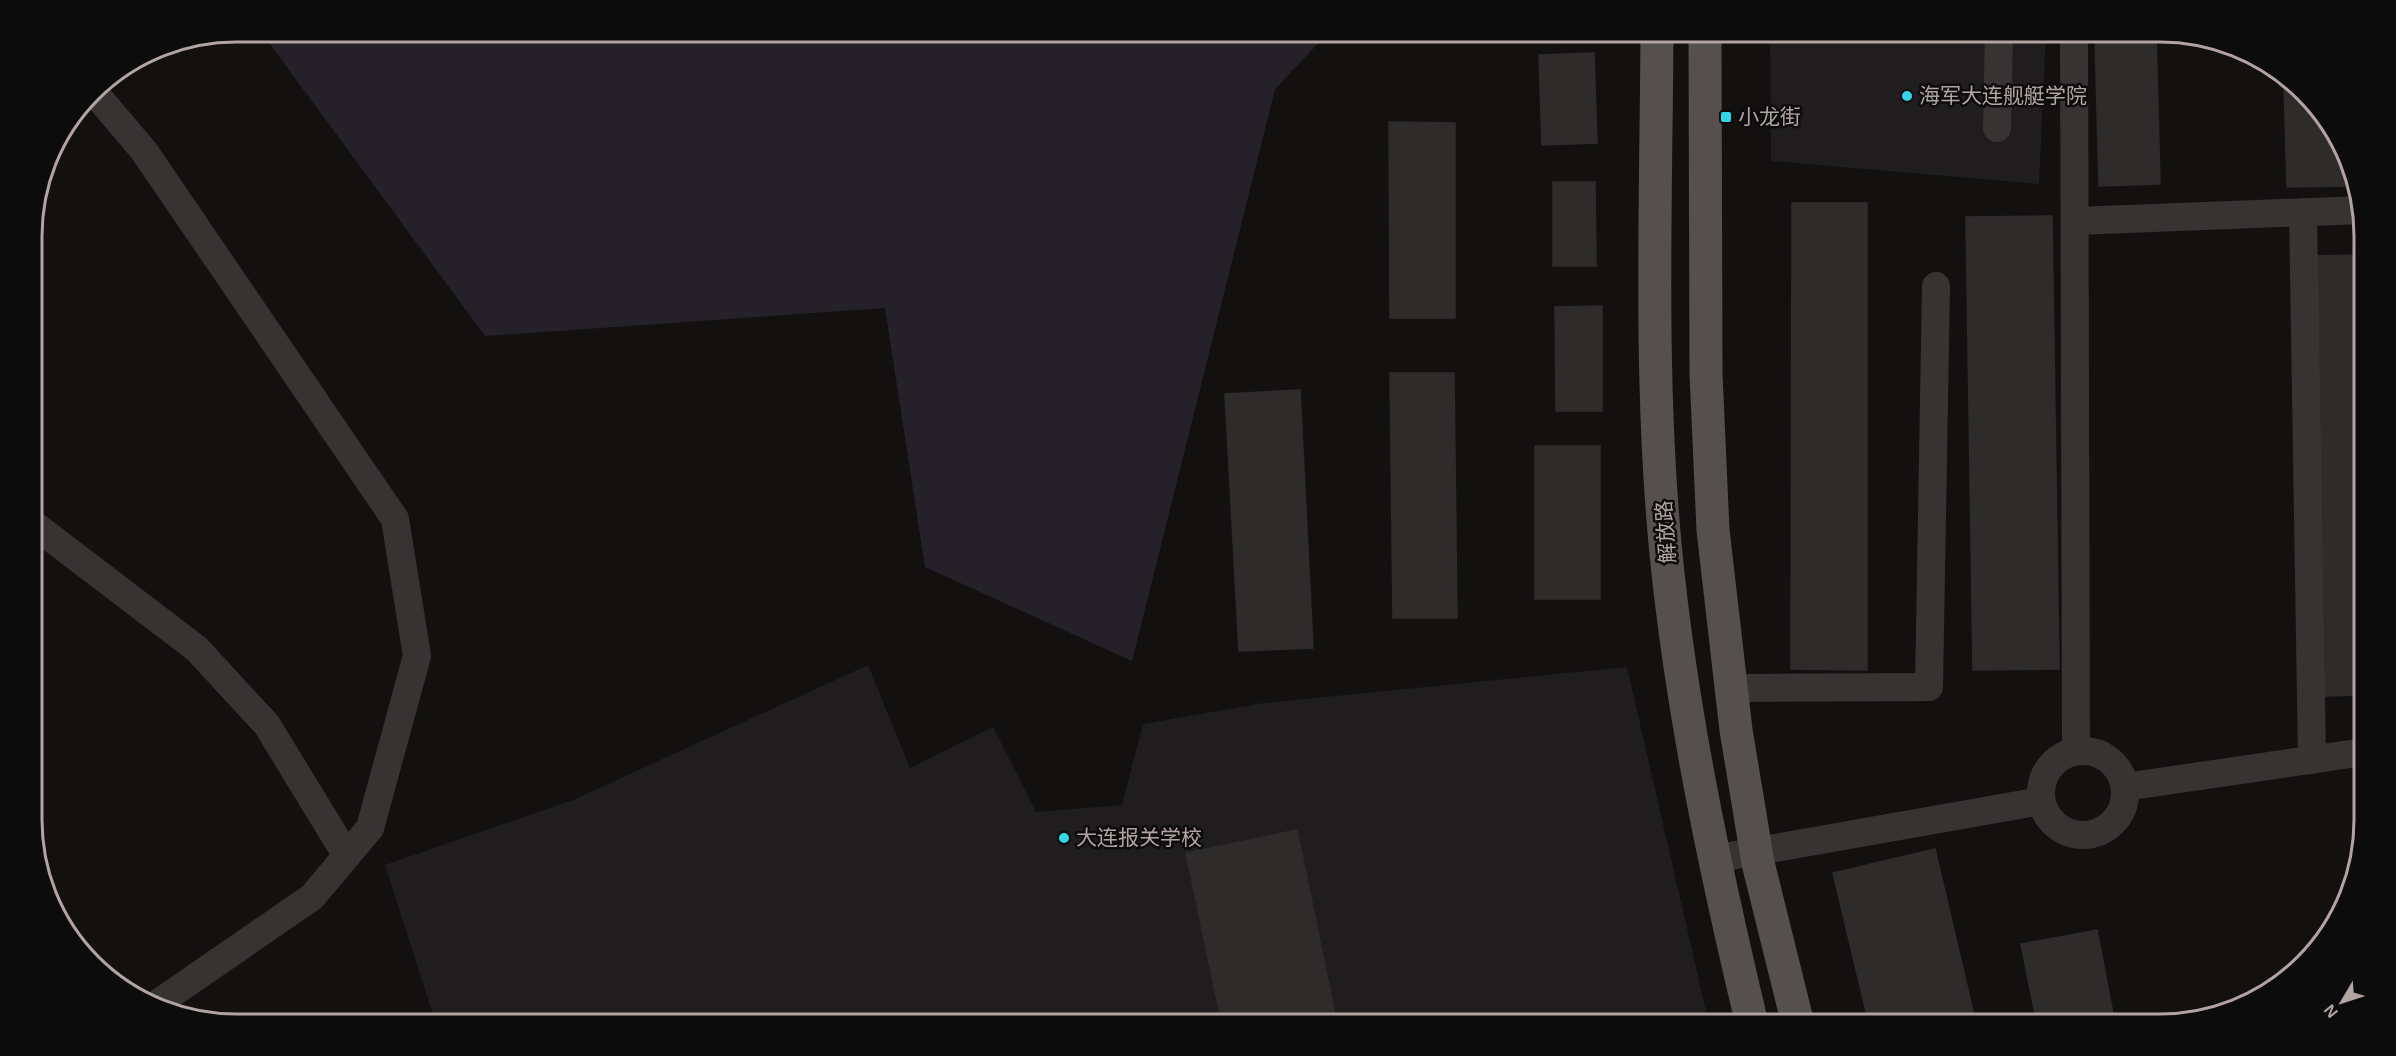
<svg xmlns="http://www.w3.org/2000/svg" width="2396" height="1056" font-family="Helvetica,'Noto Sans SC',sans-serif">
<rect width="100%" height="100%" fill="#121110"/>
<path fill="#1f1d1d" d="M1770,32H2046L2039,184L1771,161Z
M868,665L910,768L993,727L1036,812L1122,805L1143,724L1264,703L1627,667L1709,1024H436L385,865L573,800Z"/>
<path fill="#252129" d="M261,32H1329L1275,89L1132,661L925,567L885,308L485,336Z"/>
<path fill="#2e2c2b" stroke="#2e2c2b" stroke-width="1.5" d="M2095,32H2156L2160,184L2099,186Z
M1594,53L1597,143L1542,145L1539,55Z
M2284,83L2322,112L2353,186L2287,187Z
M1389,122L1455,123V318H1390Z
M1553,182H1595L1596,266H1553Z
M1792,203H1867V670L1791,669Z
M2052,216L2059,669L1973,670L1966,217Z
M2363,255L2364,695L2325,696L2313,256Z
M1602,306V411H1556L1555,307Z
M1390,373H1454L1457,618H1393Z
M1300,390L1313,648L1239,651L1225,394Z
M1535,446H1600V599H1535Z
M1297,830L1337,1024H1222L1186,853Z
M1935,849L1976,1024H1869L1833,873Z
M2097,930L2115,1024H2037L2021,944Z"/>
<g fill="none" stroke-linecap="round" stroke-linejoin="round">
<path stroke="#373332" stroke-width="28" d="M2074,32L2076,751
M94,92L144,151L395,519L417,656L370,828L312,897L154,1006
M1997,128L1999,32
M2303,212L2312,760
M2075,221L2363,210
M33,524L197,649L267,725L347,856
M1732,688L1929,687L1936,286
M2041 793a42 42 0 1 1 84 0a42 42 0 1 1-84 0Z
M2125,787L2364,752
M1713,859L2041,801"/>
<path stroke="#554f4e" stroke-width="33" d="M1657,32C1656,206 1649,381 1666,554C1682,714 1715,869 1752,1024
M1705,32L1706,374L1713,530L1736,730L1758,863L1798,1024"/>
</g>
<g fill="#31d7e9" stroke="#0d0c0c" stroke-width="2">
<circle cx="1907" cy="96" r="6"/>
<rect x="1720" y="111" width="12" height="12" rx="3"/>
<circle cx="1064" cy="838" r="6"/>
</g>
<g text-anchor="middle" stroke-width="5" stroke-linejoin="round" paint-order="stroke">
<g font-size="21" fill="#b2a4a2" stroke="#0d0c0c" text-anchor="start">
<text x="1919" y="103">海军大连舰艇学院</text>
<text x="1738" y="124">小龙街</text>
<text x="1076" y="845">大连报关学校</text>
</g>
<g font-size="21" fill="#b2a4a2" stroke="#0d0c0c">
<text transform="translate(1666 532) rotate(-94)" y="7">解放路</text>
</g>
</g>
<path d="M0 0H2396V1056H0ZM236 42H2160A194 194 0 0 1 2354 236V820A194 194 0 0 1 2160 1014H236A194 194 0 0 1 42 820V236A194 194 0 0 1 236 42Z" fill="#0d0c0c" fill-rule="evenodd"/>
<path fill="none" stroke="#b2a4a2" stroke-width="3" d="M236 42H2160A194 194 0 0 1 2354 236V820A194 194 0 0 1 2160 1014H236A194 194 0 0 1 42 820V236A194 194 0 0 1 236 42Z"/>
<g transform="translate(2342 1002) rotate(231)" stroke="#0d0c0c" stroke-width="4.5" paint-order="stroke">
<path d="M0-4.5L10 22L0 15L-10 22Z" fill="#b2a4a2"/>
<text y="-9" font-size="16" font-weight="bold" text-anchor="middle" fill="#b2a4a2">N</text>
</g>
</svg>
